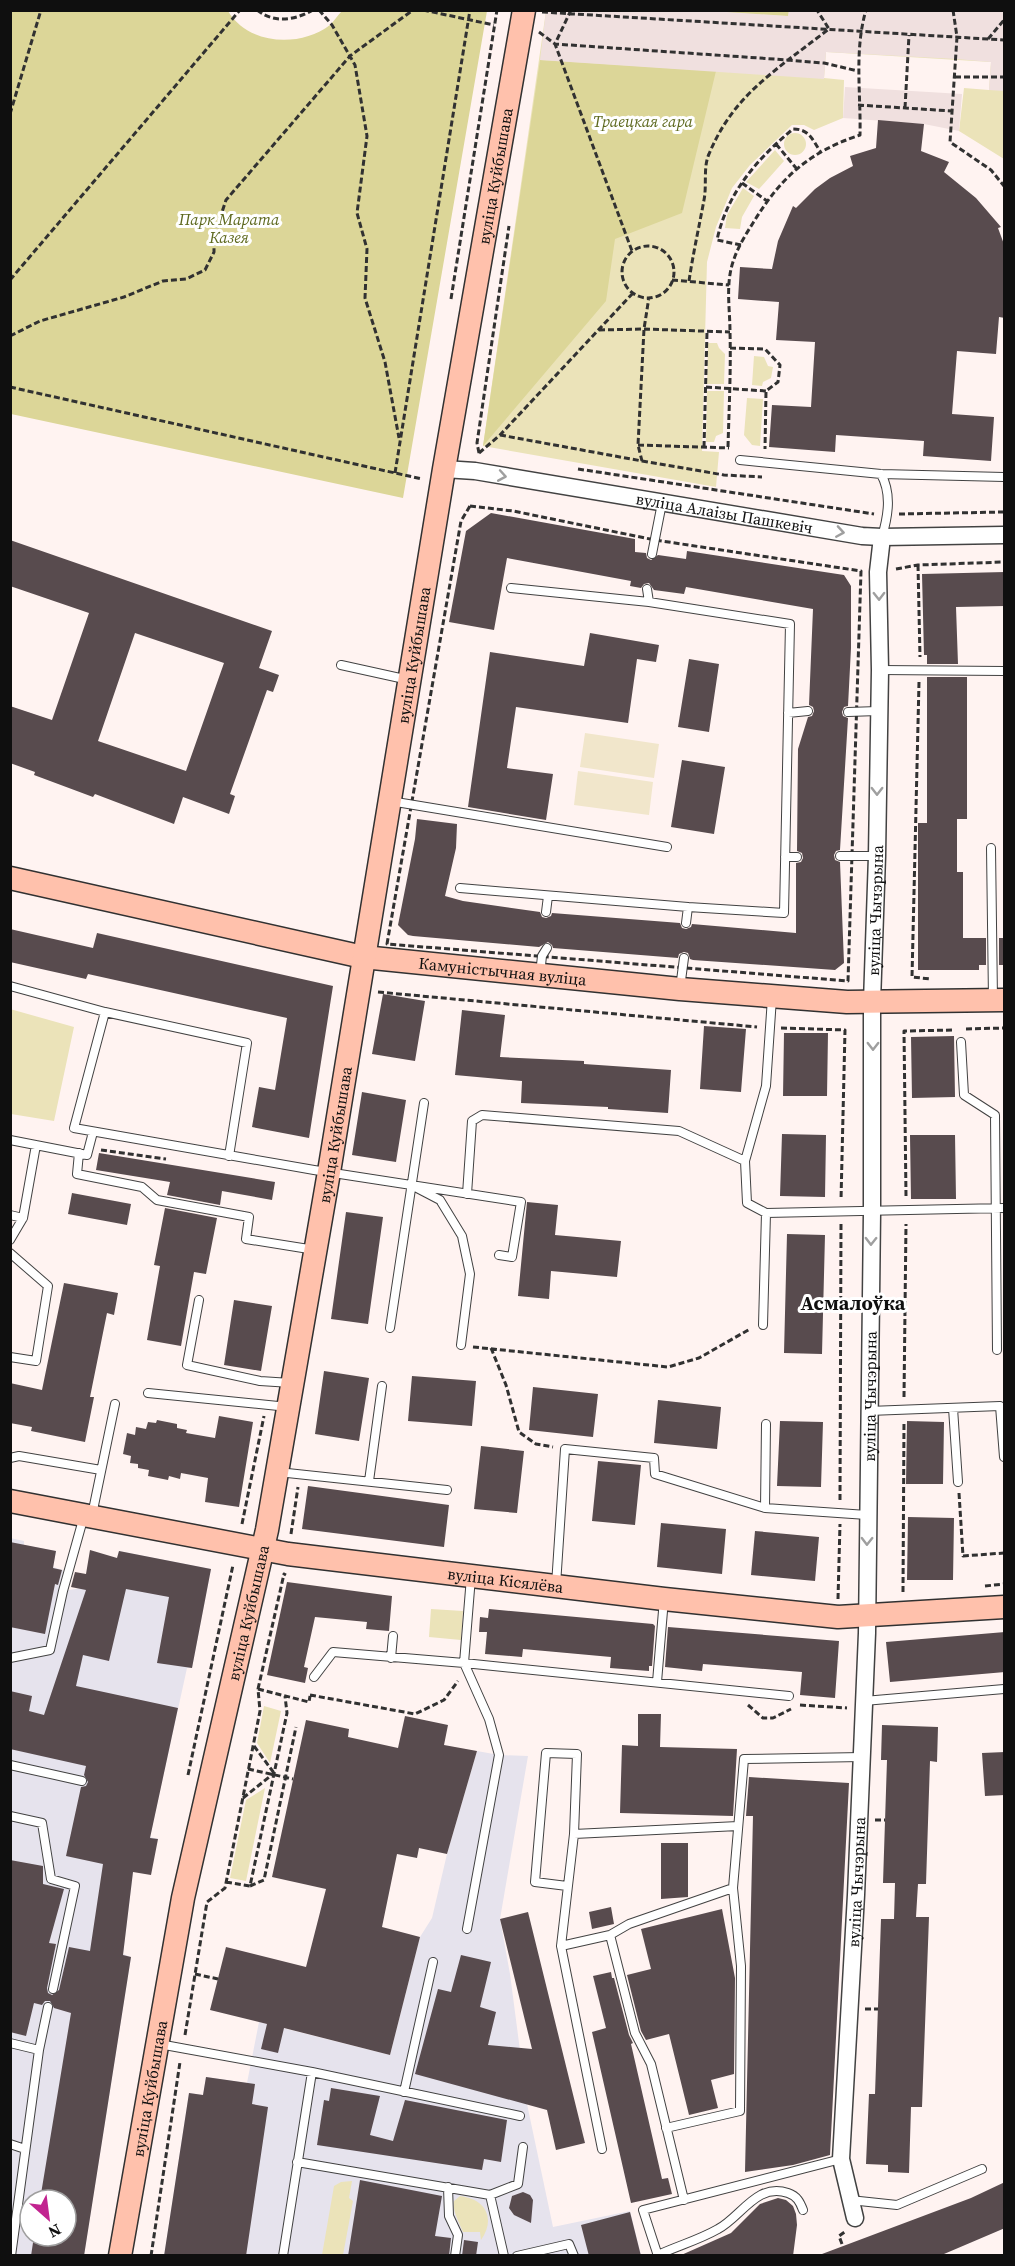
<svg xmlns="http://www.w3.org/2000/svg" width="1015" height="2266" font-family="'Source Serif 4',serif">
<rect width="100%" height="100%" fill="#fff3f1"/>
<path fill="#e6e3ed" fill-rule="evenodd" d="M10,1538L24,1541V1545L56,1551L53,1567L63,1570V1591L112,1583L119,1551L211,1569L192,1668H187L150,1837L158,1839L133,1872L123,1954L131,1957L84,2255H11ZM30,2200H66V2236H30Z
M477,1751L499,1755L528,1756L500,1919L510,1974L527,2104L553,2227L630,2211L641,2255L164,2256L189,2093L203,2095L206,2077L247,2083L259,2022L390,2055L420,1937L432,1918L447,1854Z"/>
<path fill="#ebe3b9" d="M546,11H1004V159L959,131L964,88L989,90L991,62L826,52L824,78L844,80L843,118L814,130L804,125H792L750,165L732,188L716,227L707,262L702,451L719,452L716,487L483,446Z
M784 144a11 11 0 1 1 22 0a11 11 0 1 1-22 0Z
M775,150L784,161L759,189L746,182Z
M743,188L754,196L742,217L740,229L725,228L727,215Z
M708,343H717L719,348L725,354L724,384H707Z
M754,356L764,357L768,366L773,367L771,378L763,382L762,386L752,385Z
M707,391H724L723,433L716,436L714,442H706Z
M747,398L763,399L760,446L752,445L744,435Z
M10,1009L74,1027L54,1121L11,1114Z
M431,1609L463,1611L461,1640L429,1637Z
M264,1706L281,1711L270,1763L257,1743Z
M265,1788L246,1881L230,1878L246,1800Z
M352,2181L349,2198L353,2201L343,2255H322L334,2186L341,2182Z
M460,2196C486,2199 496,2219 481,2240L480,2232H463C459,2222 452,2210 454,2201Z"/>
<path fill="#dcd698" d="M11,10L228,11C248,45 300,48 330,25C334,21 338,15 342,11H487L403,498L11,414Z
M698,11H789L788,16Z
M540,60L716,71L682,213L615,239L606,301L483,446Z"/>
<path fill="#f1e6cb" d="M585,733L659,744L654,778L580,767Z
M578,771L653,782L649,815L574,805Z"/>
<path fill="#f0e0df" d="M697,10L788,16L789,10L1004,11V91L989,90L991,62L956,59L826,52L824,79L540,60L546,11Z
M845,87L962,94L959,131L924,124L843,118Z"/>
<path fill="#584b4e" fill-rule="evenodd" d="M878,120L924,124L921,151L949,162L944,172L976,198L1001,227L998,228L1005,247V318L999,317L996,354L957,351L952,414L994,417L991,461L923,456L924,441L836,435L835,452L769,447L772,405L811,407L815,342L776,340L779,302L738,299L740,267L772,269L778,241L793,206L796,208L815,189L830,178L853,166L850,156L876,148Z
M491,513L635,539V552L646,553L647,558L651,560L658,555L686,559L687,551L844,575L851,586V648L848,706L844,707L842,712L843,716L848,718L840,850L836,851L834,855L835,860L840,862L844,963L835,970L693,960L690,959L688,953L684,952L679,954L678,958L553,948L552,945L548,942L539,947L413,936L408,935L398,925L415,839L417,819L457,824L456,848L445,896L463,901L540,912L542,917L546,918L551,916L552,913L680,923L682,928L686,929L691,927L692,924L796,933V863L801,862L803,858L802,853L797,851L798,749L808,717L812,716L814,711L813,707L809,705L813,609L686,587L684,594L654,590L649,583L644,584L641,588L630,586L631,581L507,558L494,630L449,622L466,531Z
M10,540L272,631L259,668L279,675L273,692L267,690L230,794L235,796L229,814L183,797L174,824L95,794L93,797L34,775L35,772L10,763V706L52,720L89,613L10,586ZM135,633L224,663L186,771L98,741Z
M1005,572V606L956,607L958,664H927V655H924L922,574Z
M590,633L659,645L656,662L637,659L628,723L516,707L507,768L553,774L546,820L468,807L490,652L584,666Z
M689,659L719,664L709,732L678,727Z
M927,677H967V819H957V872H963V938H986V965H979V970H918V823H927Z
M682,760L725,767L714,834L671,827Z
M10,929L93,948L97,933L333,986L309,1138L252,1127L259,1087L275,1090L287,1018L88,974L86,979L10,962Z
M999,938H1005V965H999Z
M383,994L425,1001L415,1061L372,1054Z
M462,1010L505,1015L500,1057L584,1061V1064L671,1070L668,1113L608,1109V1107L521,1103L522,1081L455,1075Z
M704,1026L746,1029L741,1092L700,1089Z
M784,1033H828L827,1096H783Z
M954,1036L955,1097L912,1098L911,1037Z
M362,1092L406,1100L396,1162L352,1155Z
M782,1134L826,1135L825,1197L780,1196Z
M910,1135H955L956,1199H911Z
M99,1153L275,1182L272,1200L222,1191L220,1205L167,1195L170,1182L96,1170Z
M72,1193L131,1204L127,1225L68,1214Z
M527,1202L558,1205L555,1235L621,1241L617,1277L551,1271L549,1299L518,1296Z
M165,1208L217,1218L206,1274L194,1272L181,1346L147,1340L160,1266L154,1265Z
M346,1212L383,1217L368,1324L331,1319Z
M787,1234L825,1235L822,1354L784,1353Z
M64,1283L118,1293L114,1315L107,1313L90,1397H94L85,1442L31,1431L32,1427L10,1423V1383L42,1390Z
M234,1300L272,1306L261,1371L224,1365Z
M324,1371L369,1378L359,1441L315,1434Z
M412,1376L476,1381L472,1426L408,1421Z
M533,1387L598,1394L593,1437L529,1430Z
M658,1400L721,1407L717,1449L654,1443Z
M219,1416L253,1422L239,1507L205,1502L208,1478L181,1473L180,1479L169,1476L168,1480L148,1476L149,1470L138,1468V1464L130,1463L131,1456L123,1454L127,1433L135,1435L136,1427L146,1429L148,1422L156,1423L157,1420L177,1424V1428L187,1430L186,1433L215,1438Z
M780,1421L823,1422L821,1487L777,1486Z
M907,1421L944,1422L943,1484H906Z
M481,1446L524,1451L517,1513L474,1509Z
M598,1461L641,1465L635,1525L592,1521Z
M308,1486L449,1505L444,1547L302,1529Z
M908,1517L954,1518L953,1580H907Z
M661,1523L726,1529L722,1574L657,1567Z
M755,1531L819,1537L815,1581L751,1575Z
M10,1542L56,1551L53,1568L62,1570L58,1585L55,1584L45,1634L10,1627Z
M90,1550L117,1558L119,1551L211,1569L192,1668L157,1663L169,1597L126,1589L109,1661L83,1655L76,1686L178,1708L150,1838L158,1839L151,1875L133,1872L123,1955L131,1957L84,2256H31L34,2236H66V2200H40L71,2013L54,2008L50,2001H45L42,2005L34,2003L26,2036L10,2032V1860L43,1866V1884L64,1889L49,1943L56,1944L47,1988L48,1993L52,1995L59,1990L69,1947L90,1951L103,1864L66,1856L81,1787L86,1786L88,1782L84,1775L86,1766L10,1749V1691L32,1696L29,1711L44,1715L86,1590L71,1587L75,1572L86,1574Z
M287,1582L392,1596L389,1631L366,1629L367,1622L315,1617L304,1667L308,1668L305,1683L267,1675Z
M489,1609L653,1624L655,1626L652,1666H649V1671L610,1668L611,1657L523,1649L522,1657L485,1654L487,1632H479L480,1617L488,1618Z
M668,1627L839,1641L835,1698L800,1695L802,1672L703,1664L702,1671L665,1667Z
M1005,1632V1672L890,1682L886,1642Z
M638,1714H661L660,1747L737,1749L733,1816L620,1813L622,1745L638,1746Z
M405,1716L448,1725L444,1745L477,1751L447,1854L419,1848L417,1858L397,1854L382,1927L420,1937L390,2055L284,2028L278,2053L261,2049L267,2024L210,2010L226,1947L306,1967L326,1889L272,1877L306,1720L349,1729L348,1737L398,1748Z
M882,1725L938,1727L937,1762L930,1761L926,1884H918L916,1917H929L922,2107H911L909,2173L888,2172V2165L866,2164L869,2094H875L881,1919H894L895,1883H883L887,1760H881Z
M1005,1752V1795L985,1796L982,1753Z
M749,1777L849,1783L830,2155L793,2165L745,2172L753,1816H746Z
M661,1843H688V1897L661,1899Z
M611,1907L614,1924L592,1929L589,1912Z
M722,1909L735,1978L734,2074L711,2080L718,2108L689,2115L669,2034L646,2040L641,2031L627,1975L651,1969L641,1929Z
M528,1912L585,2143L556,2150L547,2110L415,2074L438,1989L451,1992L461,1955L491,1962L480,2007L496,2012L488,2045L532,2049L500,1919Z
M611,1972L612,1978H614L629,2035L633,2043L631,2044L662,2179L668,2178L672,2194L631,2203L592,2032L606,2028L593,1976Z
M206,2077L255,2084L252,2104L268,2107L246,2256H164L189,2093L203,2095Z
M331,2088L380,2096L370,2135L393,2141L405,2100L507,2120L501,2162L484,2159L482,2170L317,2145L324,2100L329,2101Z
M360,2180L442,2196L435,2236L451,2238L449,2256H348Z
M1005,2182V2228L944,2254L938,2256H822V2254L971,2198Z
M523,2192L530,2195L533,2200L531,2223L514,2215L509,2208L512,2196Z
M778,2198L786,2200L793,2206L796,2214L797,2225L793,2256H679L731,2233L760,2204Z
M630,2212L641,2256H589L581,2225Z
M464,2240L478,2242L476,2256H462Z"/>
<g fill="none" stroke-linecap="round" stroke-linejoin="round">
<g stroke="#424242" stroke-width="10">
<path id="lane" d="M740,460L881,474L1004,477
M881,474C892,494 888,516 882,537
M652,554L662,503
M647,589L649,602
M341,665L409,680
M880,670L1004,671
M848,712L878,711
M788,713L808,711
M390,801L667,847
M991,848L993,1000
M840,856H877
M785,857H797
M460,888L688,907L784,913L790,624L649,602L511,588
M546,912L548,896
M686,923L688,907
M540,974L542,956L547,948
M10,986L105,1012L247,1043L229,1156
M680,988L684,958
M105,1012L74,1128L314,1170L521,1202L512,1257L499,1255
M961,1042L964,1095L995,1115L997,1350
M10,1140L87,1155L93,1132
M79,1153L77,1174L142,1187L157,1200L249,1217L246,1239L315,1250
M417,1188L440,1200L462,1236L470,1274L461,1345
M467,1194L472,1121L482,1115L679,1131L745,1161
M766,1213L1004,1208
M10,1215L23,1218L36,1145
M10,1240L23,1218
M10,1253L48,1286L36,1361L10,1357
M199,1300L187,1365L260,1381L291,1383
M763,1325L766,1213L747,1203L745,1161L766,1086L772,998
M390,1328L424,1103
M148,1393L288,1407
M953,1408L958,1482
M869,1411L1000,1406L1004,1457
M10,1458L19,1456L101,1470
M278,1472L447,1490
M369,1481L382,1386
M765,1508L766,1424
M92,1515L115,1404
M556,1585L565,1449L654,1458L655,1474L765,1508L867,1515
M10,1658L50,1650L63,1591L84,1516
M391,1658L393,1636
M314,1677L333,1652L464,1663L789,1696
M657,1682L664,1599
M864,1701L1004,1689
M10,1765L82,1781
M10,1816L42,1823L51,1879L75,1886L53,1989
M567,1886L535,1882L546,1753L577,1754L574,1834
M467,1929L499,1755L489,1719L464,1663L471,1577
M610,1935L629,1924L733,1888
M561,1946L574,1834L738,1826
M10,2043L39,2050
M159,2044L312,2072L520,2116
M404,2092L433,1962
M666,2128L740,2111L741,1966L733,1888L744,1759L862,1757
M10,2144L25,2149
M602,2149L561,1946L610,1935L635,2033L651,2064L684,2200
M297,2162L490,2195L504,2256
M448,2187L449,2216L458,2235L455,2256
M490,2195L518,2184L523,2147
M850,2200L897,2205L982,2169
M658,2255C677,2246 699,2240 718,2229C741,2217 757,2182 788,2193C797,2196 800,2202 803,2210
M11,2256L39,2050L48,2007
M283,2256L312,2072
M517,2256L569,2244L574,2256
M658,2256L643,2210L841,2159"/>
</g>
<g stroke="#424242" stroke-width="19">
<g id="street">
<path id="s1" d="M444,469L475,471L862,536L882,537L1004,535"/>
<path id="s2" d="M855,2218L841,2159L856,1895L867,1633L872,1213V1002L877,856L880,670L878,572L882,537"/>
</g>
</g>
<g stroke="#313131" stroke-width="25">
<g id="secondary">
<path id="s3" d="M10,878L363,957L680,989L847,1002L1004,1000"/>
<path id="s4" d="M10,1501L288,1554L664,1599L838,1617L1004,1607"/>
<path id="s5" d="M120,2256L183,1898L267,1530L329,1172L444,469L524,10"/>
</g>
</g>
<path stroke="#313131" stroke-width="3" stroke-dasharray="6 3" stroke-linecap="butt" d="M257,10C275,24 295,20 313,10
M319,10L332,25L355,65L367,136L357,213L367,249L365,298L385,362L399,438
M423,10L494,25
M571,10L555,44L632,251
M953,10L957,37L950,142L991,170L1004,186
M542,12L1004,40
M539,32L555,44L788,60L829,29L817,10
M988,39L1004,20
M955,77H1004
M858,105L952,111
M905,108L909,35
M10,114L41,10
M776,144L796,168
M742,183L767,201
M741,245L717,240C727,193 757,159 793,129C809,129 812,139 820,151
M622 272a26 26 0 1 1 52 0a26 26 0 1 1-52 0Z
M10,280L240,10
M672,280L729,285
M689,281C693,254 699,227 704,200C707,185 703,167 709,154C727,111 752,88 788,60L824,63L858,71
M451,299L497,10
M599,330L644,329L730,332
M10,336L40,321L124,297L163,281L186,279L205,270L214,252V236L226,200L350,56L413,10
M730,348L765,349L780,365L778,382L766,391L765,449
M10,387L422,479
M706,387L766,391
M500,435L642,461L638,445L644,329L649,297
M638,445L729,448
M704,447L707,332
M728,447C729,409 731,371 730,332C730,308 725,283 734,259C738,247 746,234 753,223C781,177 809,152 860,135C861,93 854,51 866,10
M479,453L477,443L509,226
M479,453L500,435L633,293
M642,461L724,475L762,477
M578,469L874,514
M395,473L470,10
M470,506L513,511L655,540L861,571L848,981L387,944L461,521Z
M899,514L1004,512
M918,565L920,657
M896,569L918,565L1004,562
M919,682L912,977L931,979
M378,992L757,1027
M781,1028L845,1030L841,1200
M966,1029L1004,1028
M101,1150L166,1159
M906,1196L904,1031L954,1030
M473,1347L668,1367L699,1358L750,1329
M491,1348L506,1385L519,1432L536,1444L553,1447
M904,1397L906,1224
M959,1493L963,1556L1004,1553
M840,1500L841,1224
M242,1524L264,1416
M291,1534L298,1487
M985,1586L1004,1584
M903,1592L904,1422
M838,1599L840,1524
M258,1689L309,1702L310,1696
M310,1695L415,1714L444,1700L458,1681
M748,1705L763,1718H773L791,1709
M800,1705L847,1708
M254,1746L274,1773
M248,1769L293,1779
M188,1775L233,1565
M243,1798L273,1774
M875,1820H885
M226,1882L250,1886L287,1713L285,1696
M250,1886L264,1880L296,1727
M195,1974L218,1979
M865,2009H878
M185,2035L207,1902L225,1888L260,1711L258,1689L284,1574L286,1575
M842,2244L839,2236L846,2231
M151,2256L180,2062"/>
<use href="#lane" stroke="#fff" stroke-width="8"/>
<use href="#street" stroke="#fff" stroke-width="16"/>
<use href="#secondary" stroke="#ffc1ac" stroke-width="22"/>
</g>
<defs><path id="oneway-chevron" d="M-2-3.5L2.5 0L-2 3.5" fill="none" stroke-width="1.6" stroke-linecap="round" stroke-linejoin="round" transform="scale(1.5)"/></defs>
<g stroke="#9f9f9f">
<use href="#oneway-chevron" transform="translate(502 476) rotate(10)"/>
<use href="#oneway-chevron" transform="translate(840 532) rotate(9)"/>
<use href="#oneway-chevron" transform="translate(879 596) rotate(89)"/>
<use href="#oneway-chevron" transform="translate(877 791) rotate(90)"/>
<use href="#oneway-chevron" transform="translate(873 1046) rotate(90)"/>
<use href="#oneway-chevron" transform="translate(871 1241) rotate(91)"/>
<use href="#oneway-chevron" transform="translate(867 1541) rotate(91)"/>
</g>
<g text-anchor="middle" stroke-width="6" stroke-linejoin="round" paint-order="stroke">
<g font-size="16" font-style="italic" fill="#5d681d" stroke="#fff">
<text x="643" y="127">Траецкая гара</text>
<text x="229" y="225">Парк Марата<tspan x="229" dy="18">Казея</tspan></text>
</g>
<g font-size="16" fill="#0f0f0f" stroke="#fff">
<text dy="6" stroke="none"><textPath href="#s5" startOffset="2114">вуліца Куйбышава</textPath></text>
<text dy="6" stroke="none"><textPath href="#s1" startOffset="284">вуліца Алаізы Пашкевіч</textPath></text>
<text dy="6" stroke="none"><textPath href="#s5" startOffset="1628">вуліца Куйбышава</textPath></text>
<text dy="6" stroke="none"><textPath href="#s2" startOffset="1310">вуліца Чычэрына</textPath></text>
<text dy="6" stroke="none"><textPath href="#s3" startOffset="502">Камуністычная вуліца</textPath></text>
<text dy="6" stroke="none"><textPath href="#s5" startOffset="1142">вуліца Куйбышава</textPath></text>
<text dy="6" stroke="none"><textPath href="#s2" startOffset="824">вуліца Чычэрына</textPath></text>
<text dy="6" stroke="none"><textPath href="#s4" startOffset="502">вуліца Кісялёва</textPath></text>
<text dy="6" stroke="none"><textPath href="#s5" startOffset="656">вуліца Куйбышава</textPath></text>
<text dy="6" stroke="none"><textPath href="#s2" startOffset="338">вуліца Чычэрына</textPath></text>
<text dy="6" stroke="none"><textPath href="#s5" startOffset="170">вуліца Куйбышава</textPath></text>
</g>
<g font-size="20" font-weight="bold" fill="#0f0f0f" stroke="#fff">
<text x="853" y="1310">Асмалоўка</text>
</g>
</g>
<rect width="1015" height="2266" fill="none" stroke="#0f0f0f" stroke-width="24"/>
<g transform="translate(48 2218) rotate(152)"><circle r="28" fill="#ffffff" stroke="#9f9f9f" stroke-width="1.5"/>
<path d="M0-4.5L10 22L0 15L-10 22Z" fill="#c22490"/>
<text y="-9" font-size="16" font-weight="bold" text-anchor="middle" fill="#0f0f0f">N</text>
</g>
</svg>
